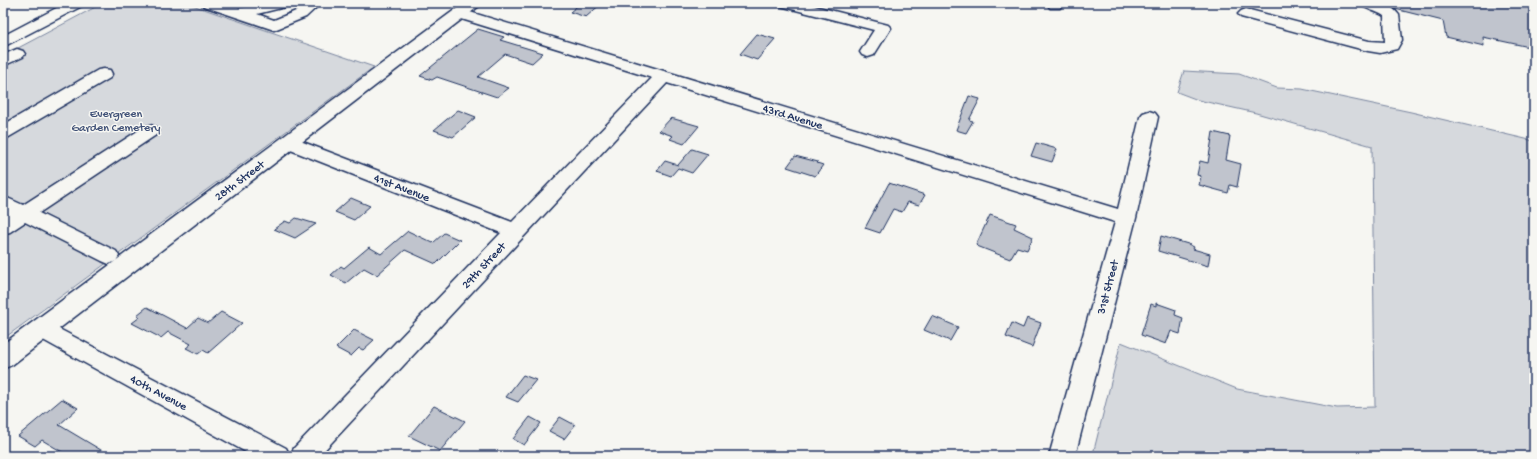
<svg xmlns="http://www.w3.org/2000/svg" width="1537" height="459" font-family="'Gochi Hand',sans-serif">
<rect width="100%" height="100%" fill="#f6f6f2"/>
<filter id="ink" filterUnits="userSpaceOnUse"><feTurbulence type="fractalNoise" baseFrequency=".025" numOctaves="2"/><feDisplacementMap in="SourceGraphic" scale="8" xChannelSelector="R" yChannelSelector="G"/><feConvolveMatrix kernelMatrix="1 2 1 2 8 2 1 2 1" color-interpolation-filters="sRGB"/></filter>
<g filter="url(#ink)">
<path fill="#d6d9dd" stroke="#78849e" d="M103,3H186L374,67L3,339V56Z
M1184,71L1239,74L1277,88L1302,89L1411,112L1534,141V456H1096L1093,454L1121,342L1237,389L1337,408L1375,407L1372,146L1256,113L1198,100L1177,92Z"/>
<path fill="#c0c4cd" stroke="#1b2f5e" d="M581,3H602L586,17L570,12Z
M1389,3H1534V48L1483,37L1484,46L1446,37L1443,21L1395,9L1389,5Z
M478,29L504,37L500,40L543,53L532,63L505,54L478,77L509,88L497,97L437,77L432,80L420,76Z
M757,34L775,39L757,60L740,54Z
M969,96L980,99L969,120L973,121L966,133L956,130Z
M458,110L476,117L453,137L434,130Z
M671,118L699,126L684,144L670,139L673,136L659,131Z
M1213,132L1230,136L1226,160L1241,164L1237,187L1230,185L1228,193L1199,185L1201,176L1197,175L1200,161L1208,163Z
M1036,143L1057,149L1052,162L1031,156Z
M692,149L708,154L692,173L678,168L671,176L657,171L665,161L678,165Z
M795,156L818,162L817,163L823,165L815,176L787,167Z
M889,183L925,195L919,205L908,202L902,212L893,209L880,233L865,228Z
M351,198L370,206L354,220L335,212Z
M990,215L1016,224L1014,228L1033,237L1027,250L1017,247L1010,259L977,246L976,245Z
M296,218L316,224L295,238L274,229L285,221L290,223Z
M408,231L433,243L444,233L460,240L436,264L405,250L377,275L364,268L346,283L331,275L341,266L344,268L369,247L381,254Z
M1161,236L1188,244L1194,247L1193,249L1210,254L1208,266L1158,251Z
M1156,303L1176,310L1175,315L1183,318L1180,334L1171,331L1166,344L1141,335L1151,304L1156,306Z
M147,307L187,328L198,318L208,323L221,312L242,323L208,353L203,350L198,354L186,348L191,344L168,332L161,338L132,323L140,317L137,315Z
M932,316L958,327L950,341L924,330Z
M1027,318L1041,323L1032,347L1006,337L1012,323L1023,328Z
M354,330L374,340L363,350L359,348L351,356L336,348Z
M523,375L536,380L518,402L506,397Z
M62,399L78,408L59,425L111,456H69L42,440L35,446L18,436Z
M434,406L465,421L440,451L409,436Z
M530,417L541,423L524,445L513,439Z
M560,417L575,425L564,439L549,431Z"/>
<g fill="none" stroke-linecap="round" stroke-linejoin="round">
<g stroke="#1b2f5e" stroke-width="3">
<path id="minor" d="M66,3H84L82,6L3,47V36Z
M201,3H223L241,8L264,3H291L289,6L257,14L274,20L296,11L305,3H321L306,17L274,30L203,6Z
M778,3H803L888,25L891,28L874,55L868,57L862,55L860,52L874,30L780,6Z
M1049,3H1063L1060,8H1050L1048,5Z
M1359,3C1374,3 1389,1 1399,15L1402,40L1397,49L1380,53L1368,51L1241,17L1238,14L1241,11L1246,9L1369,41L1385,42L1384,16C1376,10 1364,10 1359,3Z
M460,9L1118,209L1140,117L1143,113L1149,111L1155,113L1158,117L1136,218L1075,456H1049L1115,222L667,83L319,456H290L294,448L501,233L283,147L280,143L283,139L289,137L295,139L512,222L652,78L455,17L452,14L455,11Z
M17,49L23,51L25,54L23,57L3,66V55Z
M104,69L110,70L112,74L110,78L9,137L3,139V125L98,70Z
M150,125L156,127L159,131L156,135L39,213L116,251L119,256L116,261L109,264L102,261L25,222L10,232L3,234V217L8,214L3,211V196L23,205L144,127Z
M42,320L286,448L290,456H253L34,335L31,329L34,323Z"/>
</g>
<g stroke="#1b2f5e" stroke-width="3">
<path id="major" d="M464,3H483L12,365L3,369V344Z"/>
</g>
<use href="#minor" fill="#f6f6f2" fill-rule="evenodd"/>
<use href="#major" fill="#f6f6f2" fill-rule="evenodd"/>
</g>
</g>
<g text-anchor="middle" stroke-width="3" stroke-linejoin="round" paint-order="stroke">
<g font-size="12" fill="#405177" stroke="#f6f6f2">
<text x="116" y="117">Evergreen<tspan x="116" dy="14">Garden Cemetery</tspan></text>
</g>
<g font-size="12" fill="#1b2f5e" stroke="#f6f6f2">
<text transform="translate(793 116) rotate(17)" y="4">43rd Avenue</text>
<text transform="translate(239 180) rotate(-37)" y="4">28th Street</text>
<text transform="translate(402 187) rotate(21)" y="4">41st Avenue</text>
<text transform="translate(483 265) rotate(-47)" y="4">29th Street</text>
<text transform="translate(1107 287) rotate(-75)" y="4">31st Street</text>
<text transform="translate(159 392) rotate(28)" y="4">40th Avenue</text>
</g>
</g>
<rect width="1537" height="459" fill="none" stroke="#f6f6f2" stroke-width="16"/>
<rect x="8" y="8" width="1521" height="443" fill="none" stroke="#1b2f5e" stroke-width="1.5" filter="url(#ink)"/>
</svg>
